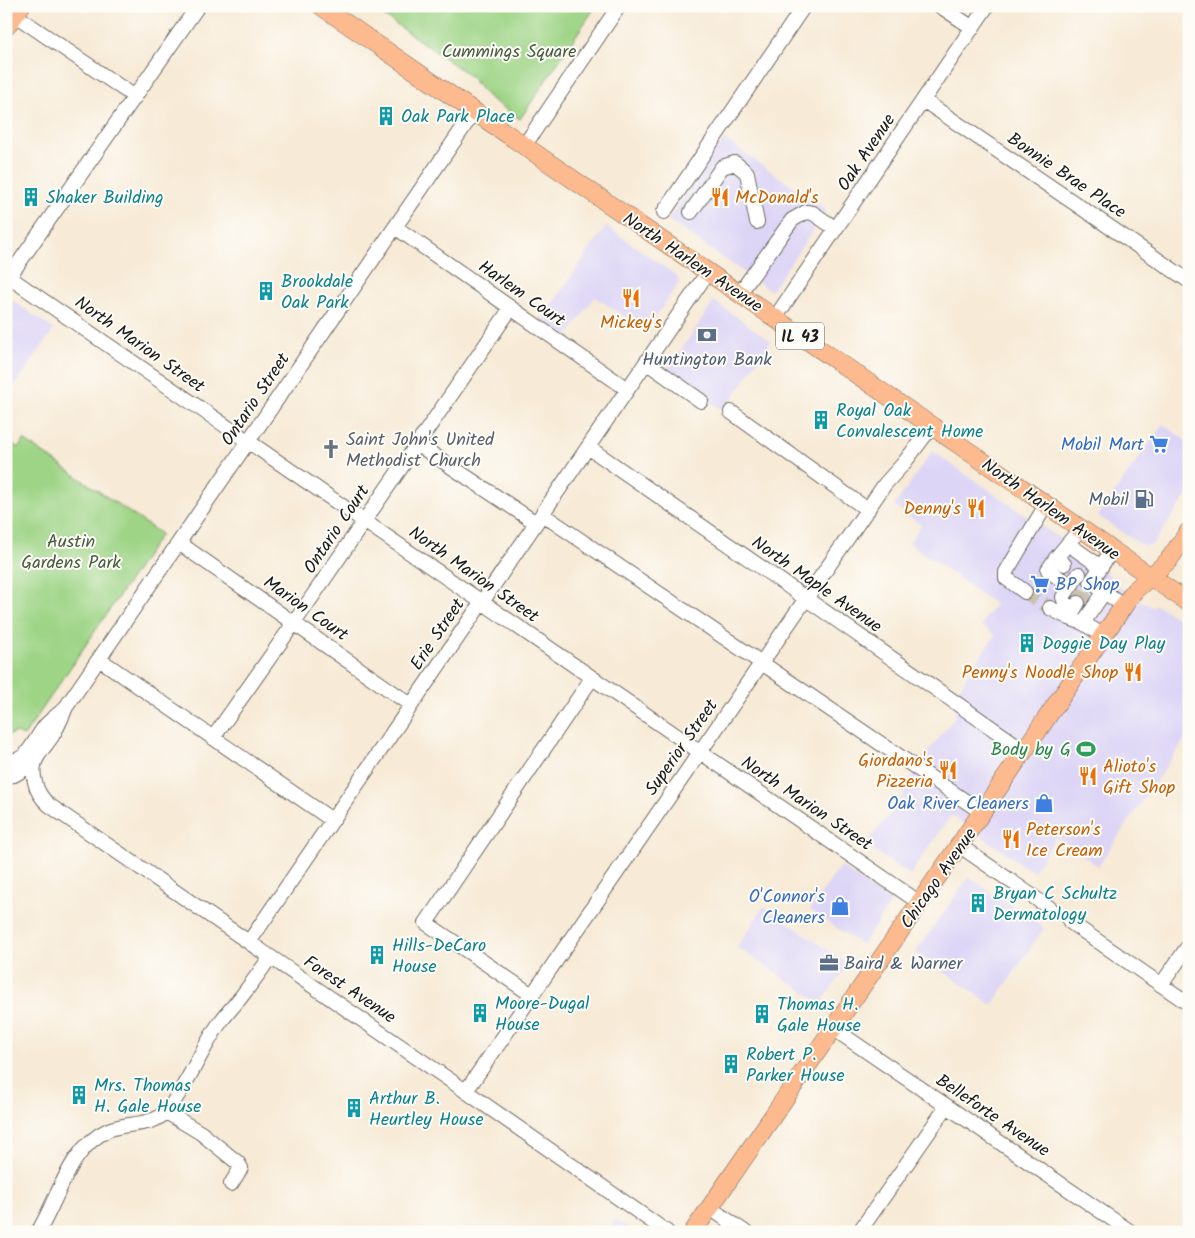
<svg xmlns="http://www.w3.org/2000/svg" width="1195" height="1238" font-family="Kalam,sans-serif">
<rect width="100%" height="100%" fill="#fdfcf7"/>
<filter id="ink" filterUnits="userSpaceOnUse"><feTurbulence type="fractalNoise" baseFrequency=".02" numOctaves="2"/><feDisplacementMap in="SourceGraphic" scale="10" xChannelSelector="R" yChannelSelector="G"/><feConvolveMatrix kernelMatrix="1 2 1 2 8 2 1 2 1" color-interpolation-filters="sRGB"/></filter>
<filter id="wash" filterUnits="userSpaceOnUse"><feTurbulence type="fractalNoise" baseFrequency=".0096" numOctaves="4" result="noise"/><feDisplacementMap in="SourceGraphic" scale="20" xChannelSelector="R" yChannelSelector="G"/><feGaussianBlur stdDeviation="1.12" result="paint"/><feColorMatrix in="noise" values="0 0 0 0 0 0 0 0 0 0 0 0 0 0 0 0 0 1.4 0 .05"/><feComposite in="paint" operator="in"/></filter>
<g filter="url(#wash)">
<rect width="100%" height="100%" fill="#f7ead6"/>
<path fill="#ddd5f6" d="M724,139L827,210L771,291L668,220Z
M606,226L674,274L678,278L679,283L646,331L595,297L567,337L542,319Z
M6,296L54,329L6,399Z
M714,301L771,341L724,411L666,372Z
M1163,424L1189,443V492L1154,543L1146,546L1138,543L1098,516Z
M932,451L1104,569L1109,574L1110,581L1153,608L1155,605L1159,606L1189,626V733L1098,866L1056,837L1033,872L951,815L910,875L865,845L897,805L917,766L954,718L961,685L995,635L981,625L995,604L909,543L921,525L894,506Z
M840,866L892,901L862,945L810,910Z
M969,877L1044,928L992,1005L916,952Z
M764,906L848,964L821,1003L737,947Z
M615,1219L634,1232H607Z"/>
<path fill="#9ed486" stroke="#5d7851" d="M370,6H596L520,119L488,97L469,75Z
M6,439L18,448L24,440L161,534L24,736L15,733L6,736Z"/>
</g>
<g filter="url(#ink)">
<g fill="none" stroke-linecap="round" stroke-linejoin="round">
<path stroke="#cbc1b1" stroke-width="14" stroke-dasharray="14 7" stroke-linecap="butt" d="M1025,592L1050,608
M1078,603L1087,589"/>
<g stroke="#69645d" stroke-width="16">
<path id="minor" d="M940,6L973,28
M15,15L135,97
M923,100L1189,281
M474,112L66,707C62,717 58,727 52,736C41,753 29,760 35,782C37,792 41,798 49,805L454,1083L667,1232
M524,146L619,6
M664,212L804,6
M691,212L722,167L735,163L747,173L757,222
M395,227L627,389
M6,275L920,903
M9,277L198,6
M739,294L792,220L806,212L813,213L836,229
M775,318L987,6
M646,362L701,401
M731,412L868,510
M417,444L536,523
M588,447L1025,751
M542,514L983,813
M179,543L411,705
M1068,544L1101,567
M1112,550L1091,582L1124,606
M1056,558L1048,570L1070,586
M1064,564L1056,558L1081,528
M1025,592L1006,578V572L1046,505
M1078,603L1069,618L1083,623L1104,636
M1050,608L1069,618
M1074,610L1065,603L1063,597L1079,574
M1083,623L1105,591
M99,659L332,820
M213,738L294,623L511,308
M6,760C27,766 35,737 46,725C51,720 57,715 62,711
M6,776L14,775L33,764
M960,846L1051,909
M1070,922L1189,1004
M249,942L708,272
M1161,985L1189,945
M532,995L426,923L592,678
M834,1029L1131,1232
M466,1091L885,484L904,463L932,426
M166,1112L201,1133L238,1163L241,1168L231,1184
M710,1208L745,1232
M38,1232C59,1198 69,1148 108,1130C126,1122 151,1127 166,1112C171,1107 175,1100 179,1093C193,1072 203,1048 217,1027C224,1016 233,1007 241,997C251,984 261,971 270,957
M859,1232L947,1106"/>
</g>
<g stroke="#69645d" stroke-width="19">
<path id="major" d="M321,6L1189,603
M6,27L21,6
M693,1232L1134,591L1168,561L1189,531"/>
</g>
<use href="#minor" stroke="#fff" stroke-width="14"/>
<use href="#major" stroke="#fcba8e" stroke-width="18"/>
</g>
</g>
<defs>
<g id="building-bare" transform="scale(1.5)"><path d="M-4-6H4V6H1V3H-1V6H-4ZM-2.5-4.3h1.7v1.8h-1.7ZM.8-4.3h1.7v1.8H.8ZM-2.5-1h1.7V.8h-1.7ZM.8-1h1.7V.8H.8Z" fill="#0f9aa8" stroke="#fdfcf7" stroke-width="2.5" paint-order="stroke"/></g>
<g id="restaurant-bare" transform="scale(1.5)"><path d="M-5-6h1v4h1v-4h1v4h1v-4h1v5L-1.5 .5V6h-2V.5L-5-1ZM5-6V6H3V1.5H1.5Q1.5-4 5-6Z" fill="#e8710a" stroke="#fdfcf7" stroke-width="2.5" paint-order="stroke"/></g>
<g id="bank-bare" transform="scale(1.5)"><path d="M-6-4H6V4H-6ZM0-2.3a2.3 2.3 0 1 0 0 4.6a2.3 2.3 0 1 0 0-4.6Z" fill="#5c6f8a" stroke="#fdfcf7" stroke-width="2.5" paint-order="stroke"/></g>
<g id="supermarket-bare" transform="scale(1.5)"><path d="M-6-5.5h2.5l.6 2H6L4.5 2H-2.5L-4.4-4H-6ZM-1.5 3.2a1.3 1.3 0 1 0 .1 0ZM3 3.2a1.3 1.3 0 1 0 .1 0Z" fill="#3f7fe0" stroke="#fdfcf7" stroke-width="2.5" paint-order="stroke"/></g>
<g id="church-bare" transform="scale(1.5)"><path d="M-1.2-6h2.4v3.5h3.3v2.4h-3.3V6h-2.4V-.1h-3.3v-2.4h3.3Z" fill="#6b7280" stroke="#fdfcf7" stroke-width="2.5" paint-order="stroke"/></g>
<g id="fuel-bare" transform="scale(1.5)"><path d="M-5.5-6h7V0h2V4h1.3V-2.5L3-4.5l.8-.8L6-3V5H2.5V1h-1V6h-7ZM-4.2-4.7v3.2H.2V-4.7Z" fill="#5c6f8a" stroke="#fdfcf7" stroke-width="2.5" paint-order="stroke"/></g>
<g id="stadium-bare" transform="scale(1.5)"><path d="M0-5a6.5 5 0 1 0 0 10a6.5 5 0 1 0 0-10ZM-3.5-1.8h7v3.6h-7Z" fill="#2e9e5b" stroke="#fdfcf7" stroke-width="2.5" paint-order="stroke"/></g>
<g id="shop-bare" transform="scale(1.5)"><path d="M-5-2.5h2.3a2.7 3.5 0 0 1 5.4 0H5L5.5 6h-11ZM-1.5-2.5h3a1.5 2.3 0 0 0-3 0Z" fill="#3f7fe0" stroke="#fdfcf7" stroke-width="2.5" paint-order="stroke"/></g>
<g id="office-bare" transform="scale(1.5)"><path d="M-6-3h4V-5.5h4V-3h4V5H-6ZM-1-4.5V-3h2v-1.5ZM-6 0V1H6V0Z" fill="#5c6f8a" stroke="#fdfcf7" stroke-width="2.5" paint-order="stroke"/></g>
</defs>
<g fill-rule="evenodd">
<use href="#building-bare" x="386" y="116"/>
<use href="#building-bare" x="31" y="197"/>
<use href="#restaurant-bare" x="720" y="197"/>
<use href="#building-bare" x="266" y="291"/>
<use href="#restaurant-bare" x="631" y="298"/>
<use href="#bank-bare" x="707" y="335"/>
<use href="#building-bare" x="821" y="420"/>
<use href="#supermarket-bare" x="1159" y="444"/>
<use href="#church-bare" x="331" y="449"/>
<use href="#fuel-bare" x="1144" y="499"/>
<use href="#restaurant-bare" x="976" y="508"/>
<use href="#supermarket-bare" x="1040" y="584"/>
<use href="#building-bare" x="1027" y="643"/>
<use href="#restaurant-bare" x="1133" y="672"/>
<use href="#stadium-bare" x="1086" y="749"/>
<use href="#restaurant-bare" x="948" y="770"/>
<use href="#restaurant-bare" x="1088" y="776"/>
<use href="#shop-bare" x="1044" y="803"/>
<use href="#restaurant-bare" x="1011" y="839"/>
<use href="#building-bare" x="978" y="903"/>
<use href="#shop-bare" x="840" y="906"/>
<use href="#building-bare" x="377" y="955"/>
<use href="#office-bare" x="829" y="963"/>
<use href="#building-bare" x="480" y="1013"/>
<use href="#building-bare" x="762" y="1014"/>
<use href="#building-bare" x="731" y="1064"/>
<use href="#building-bare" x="79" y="1095"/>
<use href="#building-bare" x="354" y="1108"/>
</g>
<g text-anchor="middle" stroke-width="4" stroke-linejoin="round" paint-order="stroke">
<rect fill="#fdfcf7" stroke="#605f5e" stroke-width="1" x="776" y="322.5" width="48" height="27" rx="4"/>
<g font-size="16" font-weight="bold" fill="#1c1c1c">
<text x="800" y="342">IL 43</text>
</g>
<g font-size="18" fill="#4a5c41" stroke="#fdfcf7">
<text x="509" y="57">Cummings Square</text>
<text x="71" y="547">Austin<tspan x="71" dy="21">Gardens Park</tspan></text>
</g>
<g font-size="18" fill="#0d838f" stroke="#fdfcf7" text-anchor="start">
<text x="401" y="122">Oak Park Place</text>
<text x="46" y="203">Shaker Building</text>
<text x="281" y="287">Brookdale<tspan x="281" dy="21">Oak Park</tspan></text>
<text x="836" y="416">Royal Oak<tspan x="836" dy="21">Convalescent Home</tspan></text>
<text x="1042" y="649">Doggie Day Play</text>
<text x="993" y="899">Bryan C Schultz<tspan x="993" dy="21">Dermatology</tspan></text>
<text x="392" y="951">Hills-DeCaro<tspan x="392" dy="21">House</tspan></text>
<text x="495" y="1009">Moore-Dugal<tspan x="495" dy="21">House</tspan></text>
<text x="777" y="1010">Thomas H.<tspan x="777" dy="21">Gale House</tspan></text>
<text x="746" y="1060">Robert P.<tspan x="746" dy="21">Parker House</tspan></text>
<text x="94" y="1091">Mrs. Thomas<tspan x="94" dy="21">H. Gale House</tspan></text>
<text x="369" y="1104">Arthur B.<tspan x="369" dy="21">Heurtley House</tspan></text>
</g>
<g font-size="18" fill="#1c1c1c" stroke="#fdfcf7">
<text transform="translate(866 152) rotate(-56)" y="6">Oak Avenue</text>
<text transform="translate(1067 175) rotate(34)" y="6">Bonnie Brae Place</text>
<text transform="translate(693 262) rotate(34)" y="6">North Harlem Avenue</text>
<text transform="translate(522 293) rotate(35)" y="6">Harlem Court</text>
<text transform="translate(140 344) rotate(35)" y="6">North Marion Street</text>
<text transform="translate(255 399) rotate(-56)" y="6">Ontario Street</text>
<text transform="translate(1051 509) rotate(35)" y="6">North Harlem Avenue</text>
<text transform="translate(336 529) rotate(-56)" y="6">Ontario Court</text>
<text transform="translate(474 574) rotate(35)" y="6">North Marion Street</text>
<text transform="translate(817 584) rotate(35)" y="6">North Maple Avenue</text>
<text transform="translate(306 608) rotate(35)" y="6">Marion Court</text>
<text transform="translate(437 634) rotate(-56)" y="6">Erie Street</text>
<text transform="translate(681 747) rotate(-55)" y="6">Superior Street</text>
<text transform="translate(807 803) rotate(34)" y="6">North Marion Street</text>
<text transform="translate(938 878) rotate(-55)" y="6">Chicago Avenue</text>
<text transform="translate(350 989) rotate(34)" y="6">Forest Avenue</text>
<text transform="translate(993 1115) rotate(34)" y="6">Belleforte Avenue</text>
</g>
<g font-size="18" fill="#c56008" stroke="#fdfcf7" text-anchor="start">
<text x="735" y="203">McDonald's</text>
<text x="631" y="328" text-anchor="middle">Mickey's</text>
<text x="961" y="514" text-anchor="end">Denny's</text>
<text x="1118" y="678" text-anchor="end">Penny's Noodle Shop</text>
<text x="933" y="766" text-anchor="end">Giordano's<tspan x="933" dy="21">Pizzeria</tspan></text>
<text x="1103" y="772">Alioto's<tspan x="1103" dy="21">Gift Shop</tspan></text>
<text x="1026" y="835">Peterson's<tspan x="1026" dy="21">Ice Cream</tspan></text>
</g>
<g font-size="18" fill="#4e5e75" stroke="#fdfcf7">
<text x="707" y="365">Huntington Bank</text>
<text x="1129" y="505" text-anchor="end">Mobil</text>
<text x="844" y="969" text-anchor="start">Baird &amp; Warner</text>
</g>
<g font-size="18" fill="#5b616d" stroke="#fdfcf7" text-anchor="start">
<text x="346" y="445">Saint John's United<tspan x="346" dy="21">Methodist Church</tspan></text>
</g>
<g font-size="18" fill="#366cbe" stroke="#fdfcf7" text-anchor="end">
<text x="1144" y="450">Mobil Mart</text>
<text x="1055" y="590" text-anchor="start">BP Shop</text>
<text x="1029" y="809">Oak River Cleaners</text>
<text x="825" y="902">O'Connor's<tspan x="825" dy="21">Cleaners</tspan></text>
</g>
<g font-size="18" fill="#27864d" stroke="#fdfcf7" text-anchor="end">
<text x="1071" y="755">Body by G</text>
</g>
</g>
<rect width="1195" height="1238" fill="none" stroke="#fdfcf7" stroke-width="25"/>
</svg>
